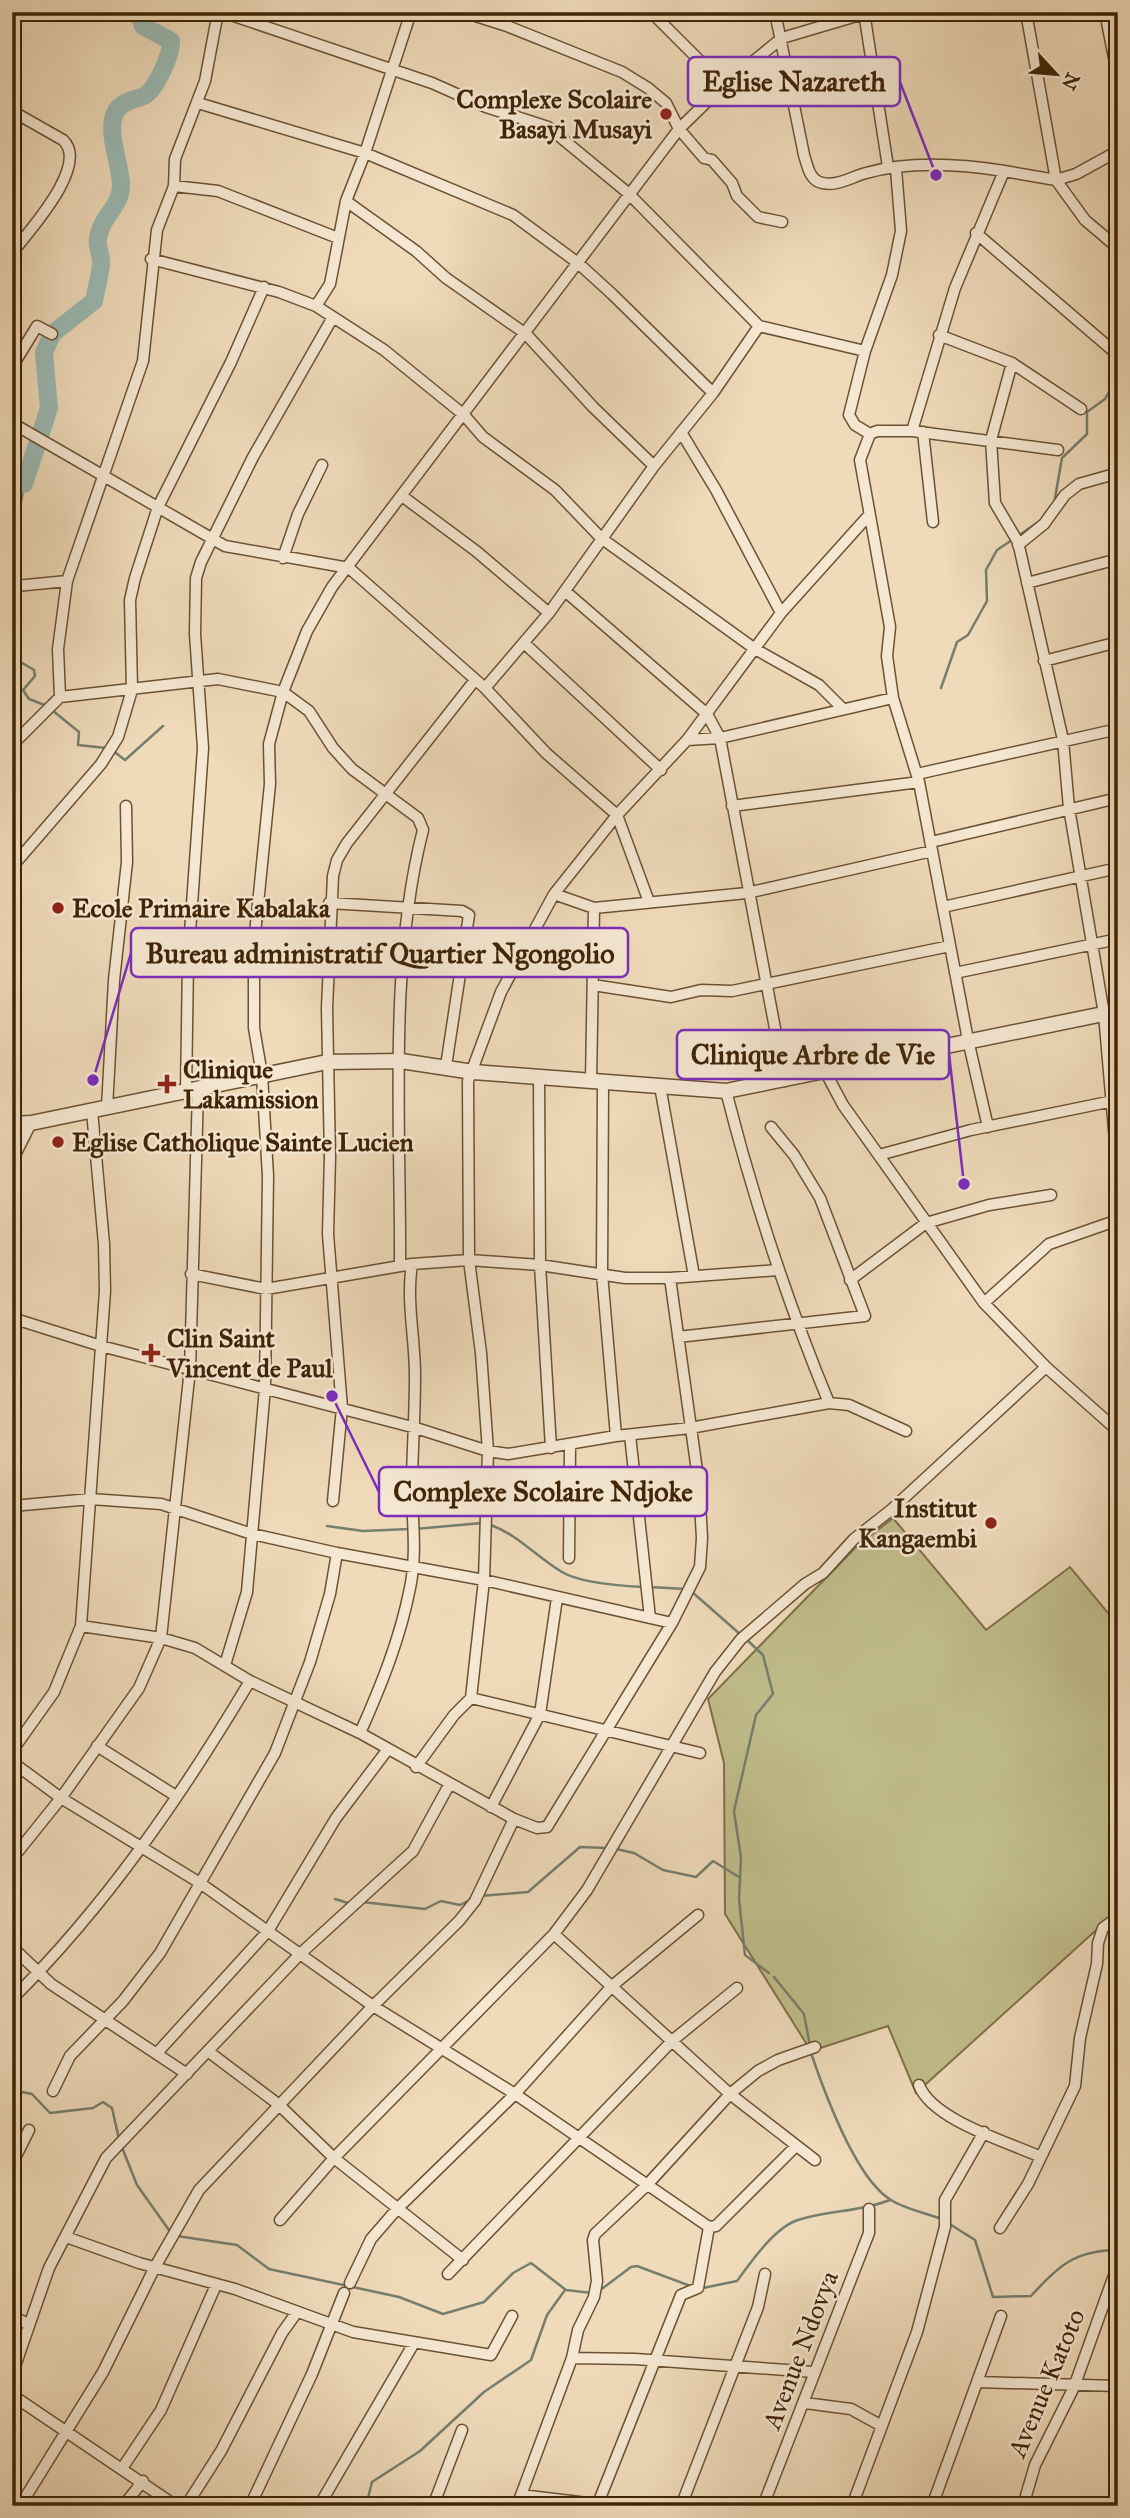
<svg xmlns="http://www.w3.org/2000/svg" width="1130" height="2518" font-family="'IM FELL Great Primer',serif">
<rect width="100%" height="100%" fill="#efdaba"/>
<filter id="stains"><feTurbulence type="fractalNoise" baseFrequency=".00286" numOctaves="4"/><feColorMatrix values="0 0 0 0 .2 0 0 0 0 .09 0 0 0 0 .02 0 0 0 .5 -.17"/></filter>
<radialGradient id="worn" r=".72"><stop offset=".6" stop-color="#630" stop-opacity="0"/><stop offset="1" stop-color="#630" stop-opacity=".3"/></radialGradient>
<path fill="#c0bd8b" stroke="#807048" stroke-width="2" d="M893,1518L986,1630L1070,1567L1118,1625V1914L1104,1923L916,2093L888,2026L811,2051L725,1914L724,1763L708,1699L857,1546Z"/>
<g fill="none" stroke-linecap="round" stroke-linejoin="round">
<path stroke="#767e6e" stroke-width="2.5" d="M1054,504L1062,458L1087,434V412L1105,399L1118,376
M1018,536L1041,520
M12,556L24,484
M12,657L34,670L35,676L23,690L29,699L47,706
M941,688L957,642L968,635L987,601L986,570L997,550L1012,540
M52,710L79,732L78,745L106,748
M112,750L125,760L163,726
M488,1524C518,1534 536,1557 562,1572C580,1583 623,1586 643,1587
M327,1526L363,1531L409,1529
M415,1529L482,1523
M650,1587L685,1589
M691,1591L741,1635
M746,1639L763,1655L773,1694L756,1715L734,1811L741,1858L739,1899L745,1955L769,1973
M616,1849L634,1853L663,1870L696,1877L713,1861L739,1877
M480,1896L528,1892L580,1847L606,1848
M335,1899L348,1903
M362,1902L425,1909L441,1901L460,1905L470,1900
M774,1977L804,2014L810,2046
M811,2053C824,2091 856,2179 891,2200C905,2209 926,2213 942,2219
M12,2090L32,2094L50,2113L93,2108L103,2102L112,2108L119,2139
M121,2145L137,2185L171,2233
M948,2223L975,2240L993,2297L1031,2296C1058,2266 1075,2250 1118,2250
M177,2236L237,2245L269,2269L399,2297L443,2314L484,2302L513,2273L531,2263L566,2290L592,2293
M703,2288L737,2281C751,2262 775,2227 798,2220C829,2210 860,2212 890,2200
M599,2291L631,2267L637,2266L693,2287
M366,2506L372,2482L420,2451L484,2392L531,2360L547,2315L565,2290"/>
<path stroke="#9abab3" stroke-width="18" d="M12,482L24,484L49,408L44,353L52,334L94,301C96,289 100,276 101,264C102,250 93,247 101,228C107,212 121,204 121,185C121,164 105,131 116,111C122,101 134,100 144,96C156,90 172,53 171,41L143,26L138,12"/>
<g stroke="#6b5233" stroke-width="13">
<path id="minor" d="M222,12L432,83L486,107L548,127L628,193L759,326L713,393L654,466L549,613L485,688
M463,12L507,26L622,72L648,88L666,103L679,129L704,158L712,160L732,183L737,196L758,217L782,222
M651,12L724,85
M775,12L804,155C807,164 809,178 819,182C835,188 851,177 866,173C909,161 960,164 1004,171
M864,12L888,167
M1026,12L1056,180L1085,220L1118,248
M1105,12L1118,78
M198,103L365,153L513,215L578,263L612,294L713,393
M12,111L63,140C90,165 29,231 12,253
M174,186L218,191L338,238
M346,201L416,251L446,278L526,334L593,407L654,466
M976,233L1118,355
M151,259L279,292L316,306L384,350L464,415L483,437L555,490L601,538L755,649L819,685L843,709
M316,306L330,284L346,201L365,153L411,12
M759,326L865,351
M939,335L1012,363L1081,409
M1012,363L991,440L995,503L1018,542L1063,740L1069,808L1104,1014L1118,1176
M12,367L37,326L52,334
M12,423L225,546L349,568L485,688L546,753L617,815L649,902
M912,431L1058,450
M681,432L716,490L781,613
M923,432L933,522
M870,434L855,425L849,415L865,351L892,275L901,231L896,169
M402,496L476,551L549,613
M1018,545L1044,524L1065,495L1079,484L1118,473
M283,558L298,514L322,465
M1027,583L1118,559
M12,591L16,586L67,581
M565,591L707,714L720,738L785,1081
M524,643L661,770
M1044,661L1118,642
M60,697L58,649L67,581L143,361L157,230L174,186L175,159L205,81L218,12
M687,740L720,738L893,698
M12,745L60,697L218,679L283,692L309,711L333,748L352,769L418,818L423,830C388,966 401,1125 400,1266
M917,774L1118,729
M732,806L919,782
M931,842L1118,798
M12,867L101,764L118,737L132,690L130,600L135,578L158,507L231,362L264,287
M554,894L594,908L747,893L932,851
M329,903L462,911L469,915L446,1066
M943,907L1118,868
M955,973L1118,939
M593,985L671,997L701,990L732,991L950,946
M826,1073L843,1105L984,1303L1046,1367L1118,1431
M539,1078L540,1265L551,1448
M591,1082L594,908
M603,1083L602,1274L616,1436
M660,1086L694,1276
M726,1091C753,1198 787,1301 829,1403
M186,1092L188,961L203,748L195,634L196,578L201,562L253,457L333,317
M107,1108L114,980L127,862L126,806
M988,1127L968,1040L919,782L893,698L887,656L890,627L860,460L870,434L877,431H912L955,288L1004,171L1056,180L1076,174L1118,151
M879,1155L971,1130L1108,1102L1112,1107
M12,1161L31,1123
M191,1274L266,1289L412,1264L469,1260L540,1265L625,1278H670L778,1270
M850,1280L926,1223L989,1205L1051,1195
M984,1303L1049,1244L1118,1220
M12,1318L101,1346L416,1428L488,1451L508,1454L616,1436L690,1428L829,1403L849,1405L906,1431
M12,1336L18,1320
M678,1337L865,1316L820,1198L794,1155L771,1127
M630,1435L650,1618
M333,1501L342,1408L328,1234L330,1157L327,1008L333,876L337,860L347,843L475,680
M12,1506L91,1499L161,1504L252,1534L337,1553L484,1580L672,1623
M569,1558L570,1445
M81,1626L161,1638L195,1648L250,1681L360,1733L514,1819L537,1828L547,1827L672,1623L700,1567L702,1538L699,1485L670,1278
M225,1665L247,1592L265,1388L268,1176L262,1075L254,1028V944L270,784L269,744L283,692L307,631L332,587L679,129L724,85L782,38L870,12
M471,1698L700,1753
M360,1733C381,1686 400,1639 410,1588C418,1550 411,1514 412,1476C413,1443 415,1409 415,1375C415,1338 406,1301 412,1264
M97,1746L176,1796
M12,1751L54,1692L81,1626L105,1291L104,1244L92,1111
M12,1762L61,1798L200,1883L373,2006L515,2094L709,2227
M416,1767L454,1715L471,1698L484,1580L488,1451L481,1353L469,1260L468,1081L501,992L554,894L617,815L687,740L781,613L869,515
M491,1807L540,1714L557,1598
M12,1859L61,1798L139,1688L161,1638L190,1369L198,1091
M554,1934L730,2094L815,2160
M12,1947L51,1984L187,2074
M12,1999C106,1906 182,1795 250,1681
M209,2052L278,2104L334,2158L463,2260
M157,2053L268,1931L336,1818L388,1749
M919,2085C932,2120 1008,2142 1041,2157
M53,2091L70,2056L123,2001L160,1953L275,1753L310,1662L330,1594L337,1553
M12,2164L29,2130
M280,2220L334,2158L554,1934L587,1890L715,1672L741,1639L805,1584L823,1573L854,1539L891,1510L1046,1367
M709,2227L716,2226L796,2146
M1000,2228L1028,2184L1075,2086L1080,2038L1097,1964L1098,1943L1103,1928L1118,1917
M66,2237L139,2263L235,2289L353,2332L491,2355L512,2316
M448,2274L673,2040L737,1988
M350,2283L371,2239L397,2209L515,2094L612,1986L698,1915
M12,2316L28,2324
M572,2358L635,2359L814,2372
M12,2375L49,2268L106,2158L300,1954L413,1851L449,1785
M977,2382L1118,2386
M12,2395L176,2506
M805,2403L851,2409L880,2425
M123,2467L161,2410L216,2285
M521,2495L612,2506
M20,2506L103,2372L155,2267L199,2190L373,2006L459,1921L475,1901L514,1819
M123,2506L143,2481
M186,2506L221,2451L282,2333L297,2312
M250,2506L312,2374L344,2293
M319,2506L414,2343
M433,2506L462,2430
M517,2506L572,2358L578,2330L594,2297L597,2281L593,2240L595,2234L647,2185L730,2094L758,2071L778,2060L815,2047
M597,2506L681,2295L698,2288L709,2227
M681,2506L758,2307L765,2274
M763,2506L869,2233V2209
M852,2506L917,2332L945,2227V2200L984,2132
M932,2506L1001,2316
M1023,2506L1035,2465L1074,2387L1113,2278"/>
</g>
<g stroke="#6b5233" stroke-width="17">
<path id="tertiary" d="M12,1124L31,1123L327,1062L401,1061L473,1072L726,1091L1118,1011"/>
</g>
<use href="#minor" stroke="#f5e7d2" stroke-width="10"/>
<use href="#tertiary" stroke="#f5e7d2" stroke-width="14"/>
</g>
<g fill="#8f2418" stroke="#f5e7d2" stroke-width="2.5">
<circle cx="666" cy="114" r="7"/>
<circle cx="58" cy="908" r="7"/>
<path d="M163.5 1073.5h7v7h7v7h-7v7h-7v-7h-7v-7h7z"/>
<circle cx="58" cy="1142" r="7"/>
<path d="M147.5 1342.5h7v7h7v7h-7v7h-7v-7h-7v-7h7z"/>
<circle cx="991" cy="1523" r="7"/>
</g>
<g text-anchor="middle" stroke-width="5" stroke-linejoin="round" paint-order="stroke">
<g font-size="26" font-weight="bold" fill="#3f2406" stroke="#f5e7d2" text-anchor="start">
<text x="652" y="108" text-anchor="end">Complexe Scolaire<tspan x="652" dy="30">Basayi Musayi</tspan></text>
<text x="72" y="917">Ecole Primaire Kabalaka</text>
<text x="183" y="1078">Clinique<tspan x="183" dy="30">Lakamission</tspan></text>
<text x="72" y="1151">Eglise Catholique Sainte Lucien</text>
<text x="167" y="1347">Clin Saint<tspan x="167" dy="30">Vincent de Paul</tspan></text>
<text x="977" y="1517" text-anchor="end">Institut<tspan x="977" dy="30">Kangaembi</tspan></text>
</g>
<g font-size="26" fill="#3f2406" stroke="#f5e7d2">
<text transform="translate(800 2350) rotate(-69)" y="9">Avenue Ndovya</text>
<text transform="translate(1046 2383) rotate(-67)" y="9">Avenue Katoto</text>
</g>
</g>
<path fill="none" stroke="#7b2cbf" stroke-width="2.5" d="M936 175L900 82M93 1080L131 953M964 1184L949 1054M332 1396L379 1492"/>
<g fill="#7b2cbf" stroke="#f5e7d2" stroke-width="2.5">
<circle cx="936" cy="175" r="7"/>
<circle cx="93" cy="1080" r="7"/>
<circle cx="964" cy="1184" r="7"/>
<circle cx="332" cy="1396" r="7"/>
</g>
<g fill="#f5e7d2" stroke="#7b2cbf" stroke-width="2.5">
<rect x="688" y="57" width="212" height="49" rx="7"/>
<rect x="131" y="928" width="497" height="49" rx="7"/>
<rect x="677" y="1030" width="272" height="49" rx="7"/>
<rect x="379" y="1467" width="328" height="49" rx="7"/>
</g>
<g font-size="28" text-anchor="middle" font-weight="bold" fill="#3f2406">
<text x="794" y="91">Eglise Nazareth</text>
<text x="380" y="963">Bureau administratif Quartier Ngongolio</text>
<text x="813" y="1064">Clinique Arbre de Vie</text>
<text x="543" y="1501">Complexe Scolaire Ndjoke</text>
</g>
<rect width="1130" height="2518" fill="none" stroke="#efdaba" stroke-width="42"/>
<rect x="14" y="14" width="1102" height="2490" fill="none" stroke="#3f2406" stroke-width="3.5"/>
<rect x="21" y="21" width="1088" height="2476" fill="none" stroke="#3f2406" stroke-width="2"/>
<g transform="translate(1056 74) rotate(116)" stroke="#f5e7d2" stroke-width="5" paint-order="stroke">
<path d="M0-5L12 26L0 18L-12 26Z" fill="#3f2406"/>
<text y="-10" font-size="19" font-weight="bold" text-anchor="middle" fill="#3f2406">N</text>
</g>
<rect width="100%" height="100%" filter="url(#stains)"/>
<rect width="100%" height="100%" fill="url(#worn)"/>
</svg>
